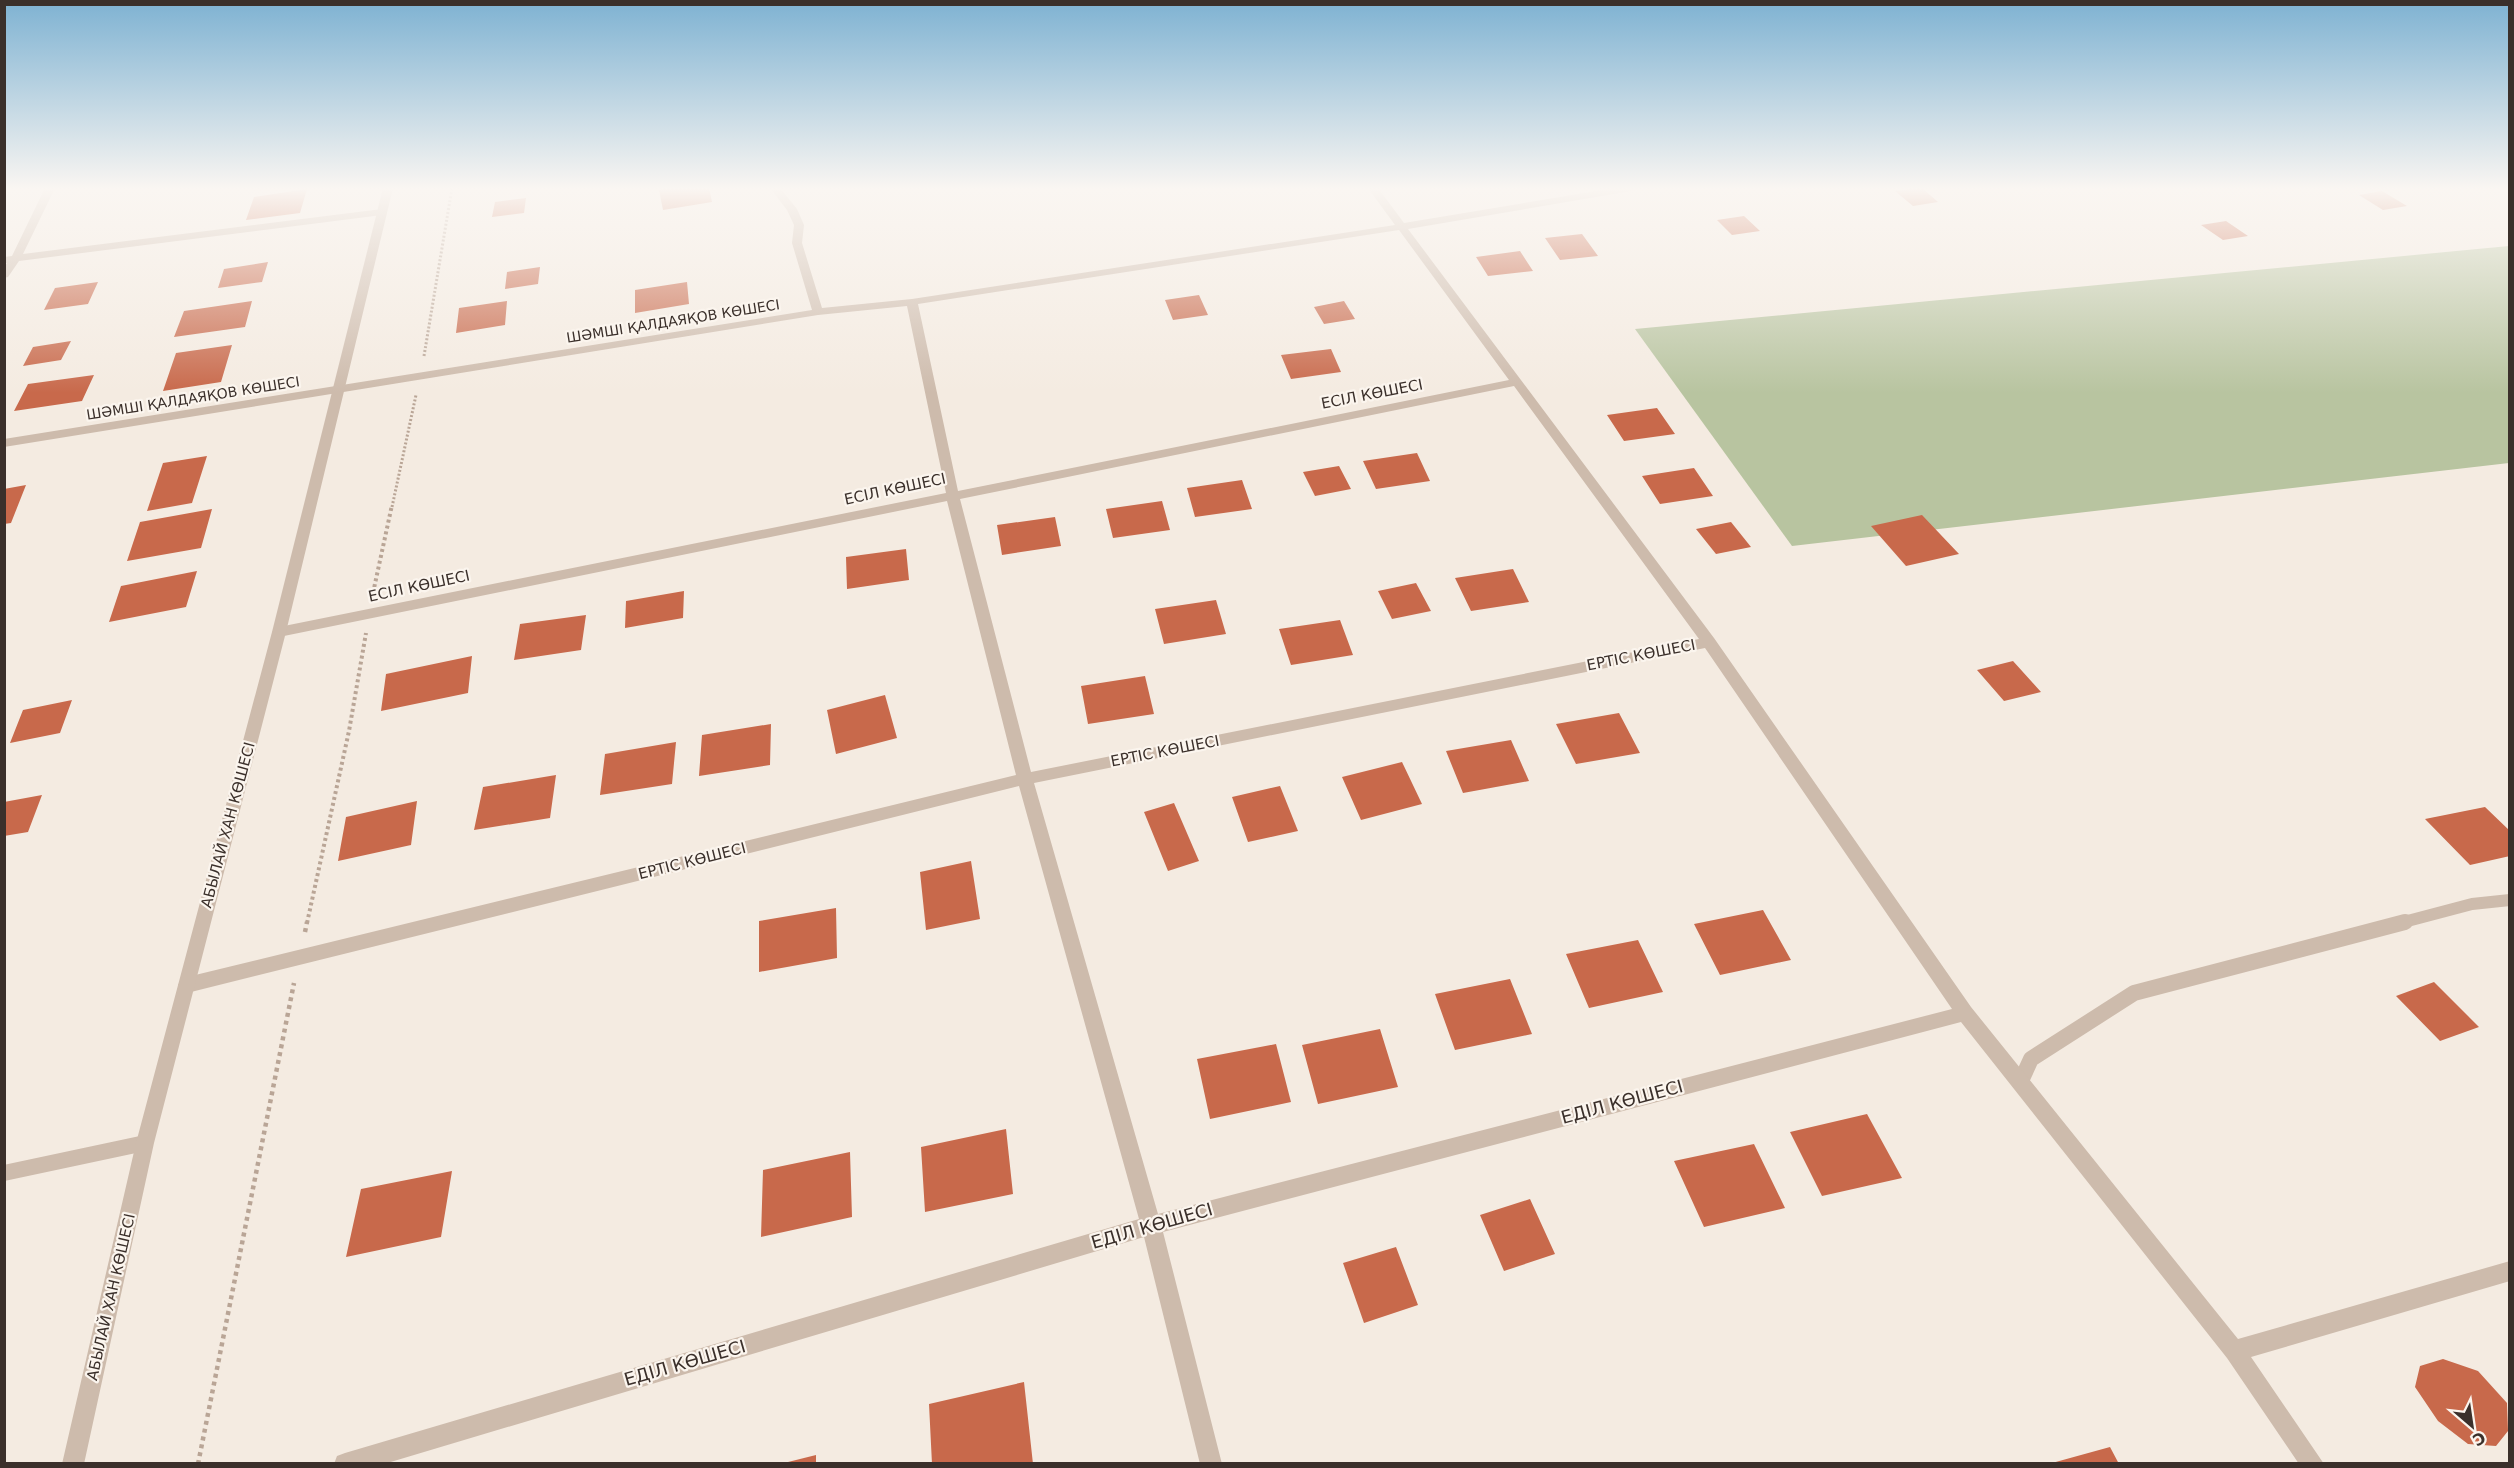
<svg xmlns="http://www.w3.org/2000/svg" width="2514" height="1468" font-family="'DejaVu Sans',sans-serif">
<rect width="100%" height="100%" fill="#f4ebe1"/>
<path fill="#b8c4a0" d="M2509,246V463L1792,546L1635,329Z"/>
<path fill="#c8694b" d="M670,188H709L712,202L663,210L659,190Z
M1916,188H1922L1938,202L1913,206L1895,191Z
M307,189L300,213L246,220L254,197Z
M2382,191L2407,206L2383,210L2359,195Z
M526,198L524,213L492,217L495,202Z
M1744,216L1760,231L1732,235L1717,220Z
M2226,221L2248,236L2223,240L2201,225Z
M1582,234L1598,256L1560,260L1545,238Z
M1520,251L1533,271L1488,276L1476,257Z
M268,262L262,282L218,288L224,269Z
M540,267L538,284L505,289L507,272Z
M98,282L88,304L44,310L55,288Z
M687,282L689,304L635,313V290Z
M1199,295L1208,315L1173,320L1165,300Z
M252,301L245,327L174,337L184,311Z
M507,301L505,325L456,333L459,308Z
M1344,301L1355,319L1324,324L1314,307Z
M71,341L61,360L23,366L33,347Z
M232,345L221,382L163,391L176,353Z
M1331,349L1341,372L1291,379L1281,355Z
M94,375L82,401L14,411L28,384Z
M1657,408L1675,434L1624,441L1607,415Z
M1417,453L1430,481L1376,489L1363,461Z
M207,456L192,503L147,511L163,463Z
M1339,466L1351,489L1315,496L1303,472Z
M1694,468L1713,496L1660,504L1642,476Z
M1242,480L1252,509L1195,517L1187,488Z
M26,485L11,523L4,524V489Z
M1162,501L1170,530L1113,538L1106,509Z
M212,509L201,548L127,561L140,522Z
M1922,515L1959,554L1906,566L1871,526Z
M1055,517L1061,546L1002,555L997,525Z
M1731,522L1751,547L1716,554L1696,529Z
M906,549L909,580L847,589L846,557Z
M1513,569L1529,602L1471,611L1455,578Z
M197,571L186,607L109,622L121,586Z
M1416,583L1431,611L1392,619L1378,591Z
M684,591L683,618L625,628L626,601Z
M1216,600L1226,634L1164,644L1155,609Z
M586,615L581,650L514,660L520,624Z
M1340,620L1353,655L1291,665L1279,629Z
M472,656L468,693L381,711L386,674Z
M2013,661L2041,692L2004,701L1977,670Z
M1145,676L1154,714L1088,724L1081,686Z
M885,695L897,738L836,754L827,710Z
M72,700L60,733L10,743L23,710Z
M1619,713L1640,753L1576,764L1556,724Z
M771,724L770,765L699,776L702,735Z
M1511,740L1529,781L1463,793L1446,751Z
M676,742L672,784L600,795L605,754Z
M1402,762L1422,804L1361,820L1342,777Z
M556,775L550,818L474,830L483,787Z
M1280,786L1298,831L1248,842L1232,797Z
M42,795L28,832L4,836V802Z
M417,801L411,845L338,861L346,817Z
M1174,803L1199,861L1168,871L1144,812Z
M2485,807L2510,831V856L2470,865L2425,819Z
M971,861L980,919L926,930L920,872Z
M836,908L837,958L759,972V921Z
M1763,910L1791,960L1720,975L1694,924Z
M1638,940L1663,992L1589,1008L1566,954Z
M1510,979L1532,1034L1455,1050L1435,994Z
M2434,982L2479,1027L2440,1041L2396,996Z
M1380,1029L1398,1087L1318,1104L1302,1045Z
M1276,1044L1291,1102L1210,1119L1197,1059Z
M1867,1114L1902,1178L1822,1196L1790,1132Z
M1006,1129L1013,1194L925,1212L921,1147Z
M1754,1144L1785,1208L1704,1227L1674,1161Z
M850,1152L852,1217L761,1237L763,1170Z
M452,1171L441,1237L346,1257L361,1189Z
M1530,1199L1555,1254L1504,1271L1480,1215Z
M1396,1247L1418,1305L1364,1323L1343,1263Z
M2443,1359L2478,1371L2507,1403L2508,1431L2496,1446L2468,1444L2438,1421L2415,1387L2420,1366Z
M1024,1382L1033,1464H932L929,1404Z
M2110,1447L2119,1464H2052V1463Z
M816,1455V1464H784V1463Z"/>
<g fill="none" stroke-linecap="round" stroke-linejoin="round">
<path stroke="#b9a596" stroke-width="3" stroke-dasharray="2 2" stroke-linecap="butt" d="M424,356L452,188
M392,507L416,395"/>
<path stroke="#b9a596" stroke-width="4" stroke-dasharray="3 3" stroke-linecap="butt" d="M373,593L392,505
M307,923L349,731L366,633"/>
<path stroke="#b9a596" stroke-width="4.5" stroke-dasharray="4 4" stroke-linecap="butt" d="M305,932L307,922
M198,1464L294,983"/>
<path stroke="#cdbbac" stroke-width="12" d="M2400,923L2472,904L2510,900"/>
<path stroke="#cdbbac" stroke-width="16" d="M2020,1083L2031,1059L2134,993L2405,922
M4,1173L145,1143"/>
<path fill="#cdbbac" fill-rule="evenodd" d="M45,188H55L23,254L382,209L387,212L382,215L19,261L8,277L4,278V267L7,263H4V257L12,256Z
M770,188H780L797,209L804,225L802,243L822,308L912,299L1395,225L1368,188H1378L1404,223L1614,188H1636L1631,191L1408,229L1714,638L1971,1007L2238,1339L2510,1261V1281L2251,1357L2324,1464H2299L2227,1358L1961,1022L1163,1232L1222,1464H1200L1144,1237L384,1464H334L337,1456L345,1453L1139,1219L1019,786L187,993L181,990L178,985L181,980L187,977L1016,775L947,501L279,637L272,632L279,627L946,493L907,306L818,315L4,447V439L812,310L792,243L794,225L787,210ZM1399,230L1509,380L958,491L918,304ZM1514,386L1699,639L1031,772L960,499ZM1705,648L1952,1009L1158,1214L1034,783Z"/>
<path fill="#cdbbac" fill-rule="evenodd" d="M383,188H393L286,632L154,1143L84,1464H62L136,1143L272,632Z"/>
</g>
<linearGradient id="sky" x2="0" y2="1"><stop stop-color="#7eb2d2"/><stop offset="0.48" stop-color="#faf6f2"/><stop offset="1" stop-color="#faf6f2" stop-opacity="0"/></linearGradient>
<rect width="2514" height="393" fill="url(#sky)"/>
<g text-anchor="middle" stroke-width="4.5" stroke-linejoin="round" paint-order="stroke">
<g font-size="14" fill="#3b302b" stroke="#fbf5ee">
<text transform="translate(673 321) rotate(-9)" y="5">ШӘМШІ ҚАЛДАЯҚОВ КӨШЕСІ</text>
<text transform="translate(193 398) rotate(-9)" y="5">ШӘМШІ ҚАЛДАЯҚОВ КӨШЕСІ</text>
</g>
<g font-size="15" fill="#3b302b" stroke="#fbf5ee">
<text transform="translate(1372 394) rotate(-11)" y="5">ЕСІЛ КӨШЕСІ</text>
<text transform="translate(895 489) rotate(-12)" y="5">ЕСІЛ КӨШЕСІ</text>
<text transform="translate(419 586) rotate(-12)" y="5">ЕСІЛ КӨШЕСІ</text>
<text transform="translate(1641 655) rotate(-11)" y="5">ЕРТІС КӨШЕСІ</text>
<text transform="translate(1165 751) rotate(-11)" y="5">ЕРТІС КӨШЕСІ</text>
<text transform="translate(228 825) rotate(-75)" y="5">АБЫЛАЙ ХАН КӨШЕСІ</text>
<text transform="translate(692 861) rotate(-14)" y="5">ЕРТІС КӨШЕСІ</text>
<text transform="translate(111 1297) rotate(-77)" y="5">АБЫЛАЙ ХАН КӨШЕСІ</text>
</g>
<g font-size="18" fill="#3b302b" stroke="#fbf5ee">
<text transform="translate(1622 1102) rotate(-15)" y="6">ЕДІЛ КӨШЕСІ</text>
<text transform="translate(1152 1226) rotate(-16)" y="6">ЕДІЛ КӨШЕСІ</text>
<text transform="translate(685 1363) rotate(-16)" y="6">ЕДІЛ КӨШЕСІ</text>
</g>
</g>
<rect width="2514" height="1468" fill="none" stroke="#3b302b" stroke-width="12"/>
<g transform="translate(2472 1426) rotate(151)" stroke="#fbf5ee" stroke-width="4.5" paint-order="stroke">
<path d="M0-4.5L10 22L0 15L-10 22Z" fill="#3b302b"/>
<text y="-9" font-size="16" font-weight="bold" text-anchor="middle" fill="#3b302b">С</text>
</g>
</svg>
